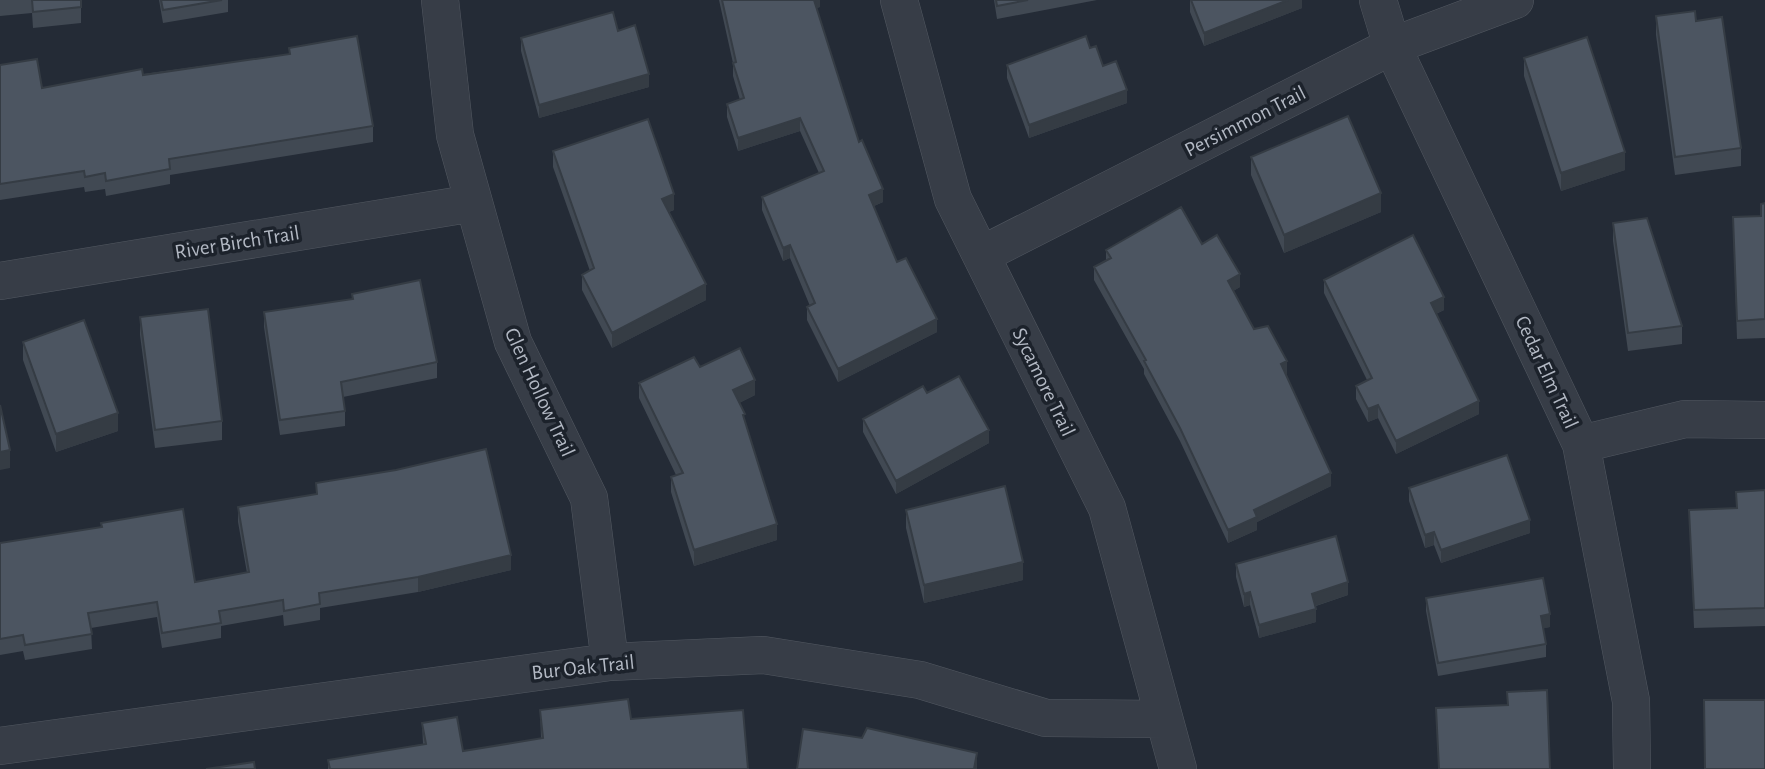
<svg xmlns="http://www.w3.org/2000/svg" width="1765" height="769" font-family="'Alegreya Sans',sans-serif">
<rect width="100%" height="100%" fill="#242b36"/>
<g fill="none" stroke-linecap="round" stroke-linejoin="round">
<g stroke="#525861" stroke-width="38">
<path id="street" d="M440,0L455,135L513,342L589,498L610,662
M899,0L953,199L1107,508L1178,769
M1378,0L1392,46L1581,444L1631,701L1632,769
M981,255L1392,46L1515,0
M0,281L474,203
M1581,444L1685,419L1765,420
M0,746L610,662L763,655L920,680L1046,718L1164,719"/>
</g>
<use href="#street" stroke="#373d47" stroke-width="37"/>
</g>
<path fill="#414953" d="M0,0H81V23L33,28L32,13L0,16Z
M159,0H228V12L163,23Z
M719,0H820V7L816,8L859,142L883,202L874,206L897,262L937,332L838,382L807,320V307L810,306L790,258L783,261L762,210V197L819,173L800,131L738,151L727,117V104L740,100L733,76V63Z
M994,0H1097L997,19Z
M1190,0H1302V8L1204,46L1190,12Z
M1656,16L1696,21L1741,148V166L1675,175L1656,35Z
M618,31L649,87L539,118L521,51V38Z
M289,48L373,126V142L170,175V184L106,196L105,189L85,192L84,187L0,200V65L42,88L289,54Z
M1090,48L1127,103L1029,138L1007,78V65Z
M1524,58L1625,170L1561,191L1524,76Z
M553,151L674,210L669,212L706,300L612,348L582,290V275L590,271L553,167Z
M1251,157L1381,212L1284,253L1251,175Z
M1765,203V338L1737,339L1733,217L1761,216Z
M1613,223L1682,326V344L1628,351L1613,241Z
M1202,244L1240,287L1233,291L1254,329L1287,374L1286,375L1331,486L1257,522V530L1228,543L1180,441L1144,374V369L1094,280V267L1106,261V250Z
M1324,280L1444,310L1436,314L1479,414L1396,454L1378,418L1368,422L1356,399V386L1367,380L1324,293Z
M352,294L437,362V378L343,397L345,411V426L280,435L264,327V312L352,299Z
M140,317L222,421V440L155,448L140,335Z
M23,342L118,431L56,452L23,360Z
M700,367L755,395L739,403L777,540L694,566L671,492V477L676,475L639,398V383Z
M927,393L989,443L896,494L863,432V419Z
M316,483L511,570L418,592L320,608V620L284,626L283,615L221,626V638L162,648L157,617L91,628L92,649L25,660L23,651L0,655V543L101,527V523L195,582L247,573L238,522V507L316,494Z
M1409,488L1530,533L1441,563L1434,545L1425,548L1409,501Z
M1765,490V626L1694,628L1689,510L1736,508V492Z
M906,510L1023,580L924,603L906,528Z
M1236,564L1348,595L1316,606V622L1259,638L1250,605L1244,607L1236,577Z
M1426,598L1550,627L1543,628L1546,644V657L1438,676L1426,611Z
M540,710L631,719L748,769H328V760L423,744L422,723L463,751L541,738Z"/>
<path fill="#353c44" d="M813,0H820V7L813,9Z
M1288,0H1302V8L1204,46V33Z
M649,74V87L539,118V105Z
M1127,90V103L1029,138V125Z
M800,118V131L738,151V138Z
M1625,152V170L1561,191V173Z
M883,189V202L869,208V195Z
M1381,193V212L1284,253V235Z
M674,194V210L662,214V199Z
M790,245V258L783,261V248Z
M1240,274V287L1228,294V281Z
M706,284V300L612,348V333Z
M1444,297V310L1431,316V303Z
M937,319V332L838,382V369Z
M1287,361V374L1281,377V364Z
M755,380V395L733,406V390Z
M1479,401V414L1396,454V441Z
M1378,405V418L1368,422V409Z
M118,413V431L56,452V434Z
M989,430V443L896,494V481Z
M10,450V468L0,470V452Z
M1331,473V486L1257,522V530L1228,543V530L1254,510Z
M1530,520V533L1441,563V550Z
M777,524V540L694,566V550Z
M1434,532V545L1425,548V535Z
M511,555V570L418,592V577Z
M1023,562V580L924,603V585Z
M1348,582V595L1312,607V594Z
M1250,592V605L1244,607V594Z
M1316,609V622L1259,638V625Z
M1550,614V627L1541,629V616Z
M977,753V769H974Z"/>
<path fill="#4c5561" stroke="#353c44" stroke-width="2" d="M32,0H81V7L33,12Z
M161,0H222L163,10Z
M722,0H814L859,142L862,140L883,189L869,195L897,262L906,258L937,319L838,369L807,307L815,303L790,245L783,248L762,197L824,171L800,118L738,138L727,104L744,98L733,63L736,62Z
M996,0H1028L997,6Z
M1191,0H1288L1204,33Z
M1695,11L1696,21L1722,17L1741,148L1675,157L1656,16Z
M613,12L618,31L635,25L649,74L539,105L521,38Z
M357,36L373,126L169,159L170,169L106,181L105,173L85,177L84,171L0,184V65L37,59L42,88L142,69L143,75L290,54L289,48Z
M1086,36L1090,48L1096,46L1103,66L1116,61L1127,90L1029,125L1007,65Z
M1587,37L1625,152L1561,173L1524,58Z
M1348,116L1381,193L1284,235L1251,157Z
M648,119L674,194L662,199L706,284L612,333L582,275L594,268L553,151Z
M1765,203V319L1737,321L1733,217L1761,216V204Z
M1181,207L1202,244L1217,235L1240,274L1228,281L1254,329L1268,326L1287,361L1281,364L1331,473L1254,510L1257,517L1228,530L1180,428L1144,361L1146,360L1094,267L1111,258L1106,250Z
M1647,218L1682,326L1628,333L1613,223Z
M1413,235L1444,297L1431,303L1479,401L1396,441L1378,405L1368,409L1356,386L1372,378L1324,280Z
M420,280L437,362L341,382L345,411L280,420L264,312L353,299L352,294Z
M208,309L222,421L155,430L140,317Z
M84,320L118,413L56,434L23,342Z
M740,348L755,380L733,390L745,414L743,415L777,524L694,550L671,477L683,473L639,383L694,357L700,367Z
M959,376L989,430L896,481L863,419L923,386L927,393Z
M0,405L10,450L0,452Z
M486,449L511,555L418,577L319,593L320,604L284,611L283,600L219,611L221,623L162,633L157,602L88,613L92,634L25,645L23,635L0,639V543L102,527L101,523L183,509L195,582L249,572L238,507L317,494L316,483L396,470Z
M1507,455L1530,520L1441,550L1434,532L1425,535L1409,488Z
M1005,486L1023,562L924,585L906,510Z
M1765,490V608L1694,610L1689,510L1737,508L1736,492Z
M1336,536L1348,582L1312,594L1316,609L1259,625L1250,592L1244,594L1236,564Z
M1543,578L1550,614L1541,616L1546,644L1438,663L1426,598Z
M1547,690L1550,769H1439L1436,708L1508,705L1507,692Z
M628,699L631,719L743,710L748,769H330L328,760L426,744L422,723L457,717L463,751L543,738L540,710Z
M1704,700H1765V769H1705Z
M867,728L977,753L974,769H797L803,729L862,738Z
M254,762L255,769H206Z"/>
<g text-anchor="middle" stroke-width="7" stroke-linejoin="round" paint-order="stroke">
<g font-size="21" fill="#b2b8c3" stroke="#1c222b">
<text transform="translate(1245 121) rotate(-27)" y="7">Persimmon Trail</text>
<text transform="translate(237 242) rotate(-9)" y="7">River Birch Trail</text>
<text transform="translate(1547 372) rotate(65)" y="7">Cedar Elm Trail</text>
<text transform="translate(1044 382) rotate(64)" y="7">Sycamore Trail</text>
<text transform="translate(540 392) rotate(65)" y="7">Glen Hollow Trail</text>
<text transform="translate(583 667) rotate(-6)" y="7">Bur Oak Trail</text>
</g>
</g>
</svg>
